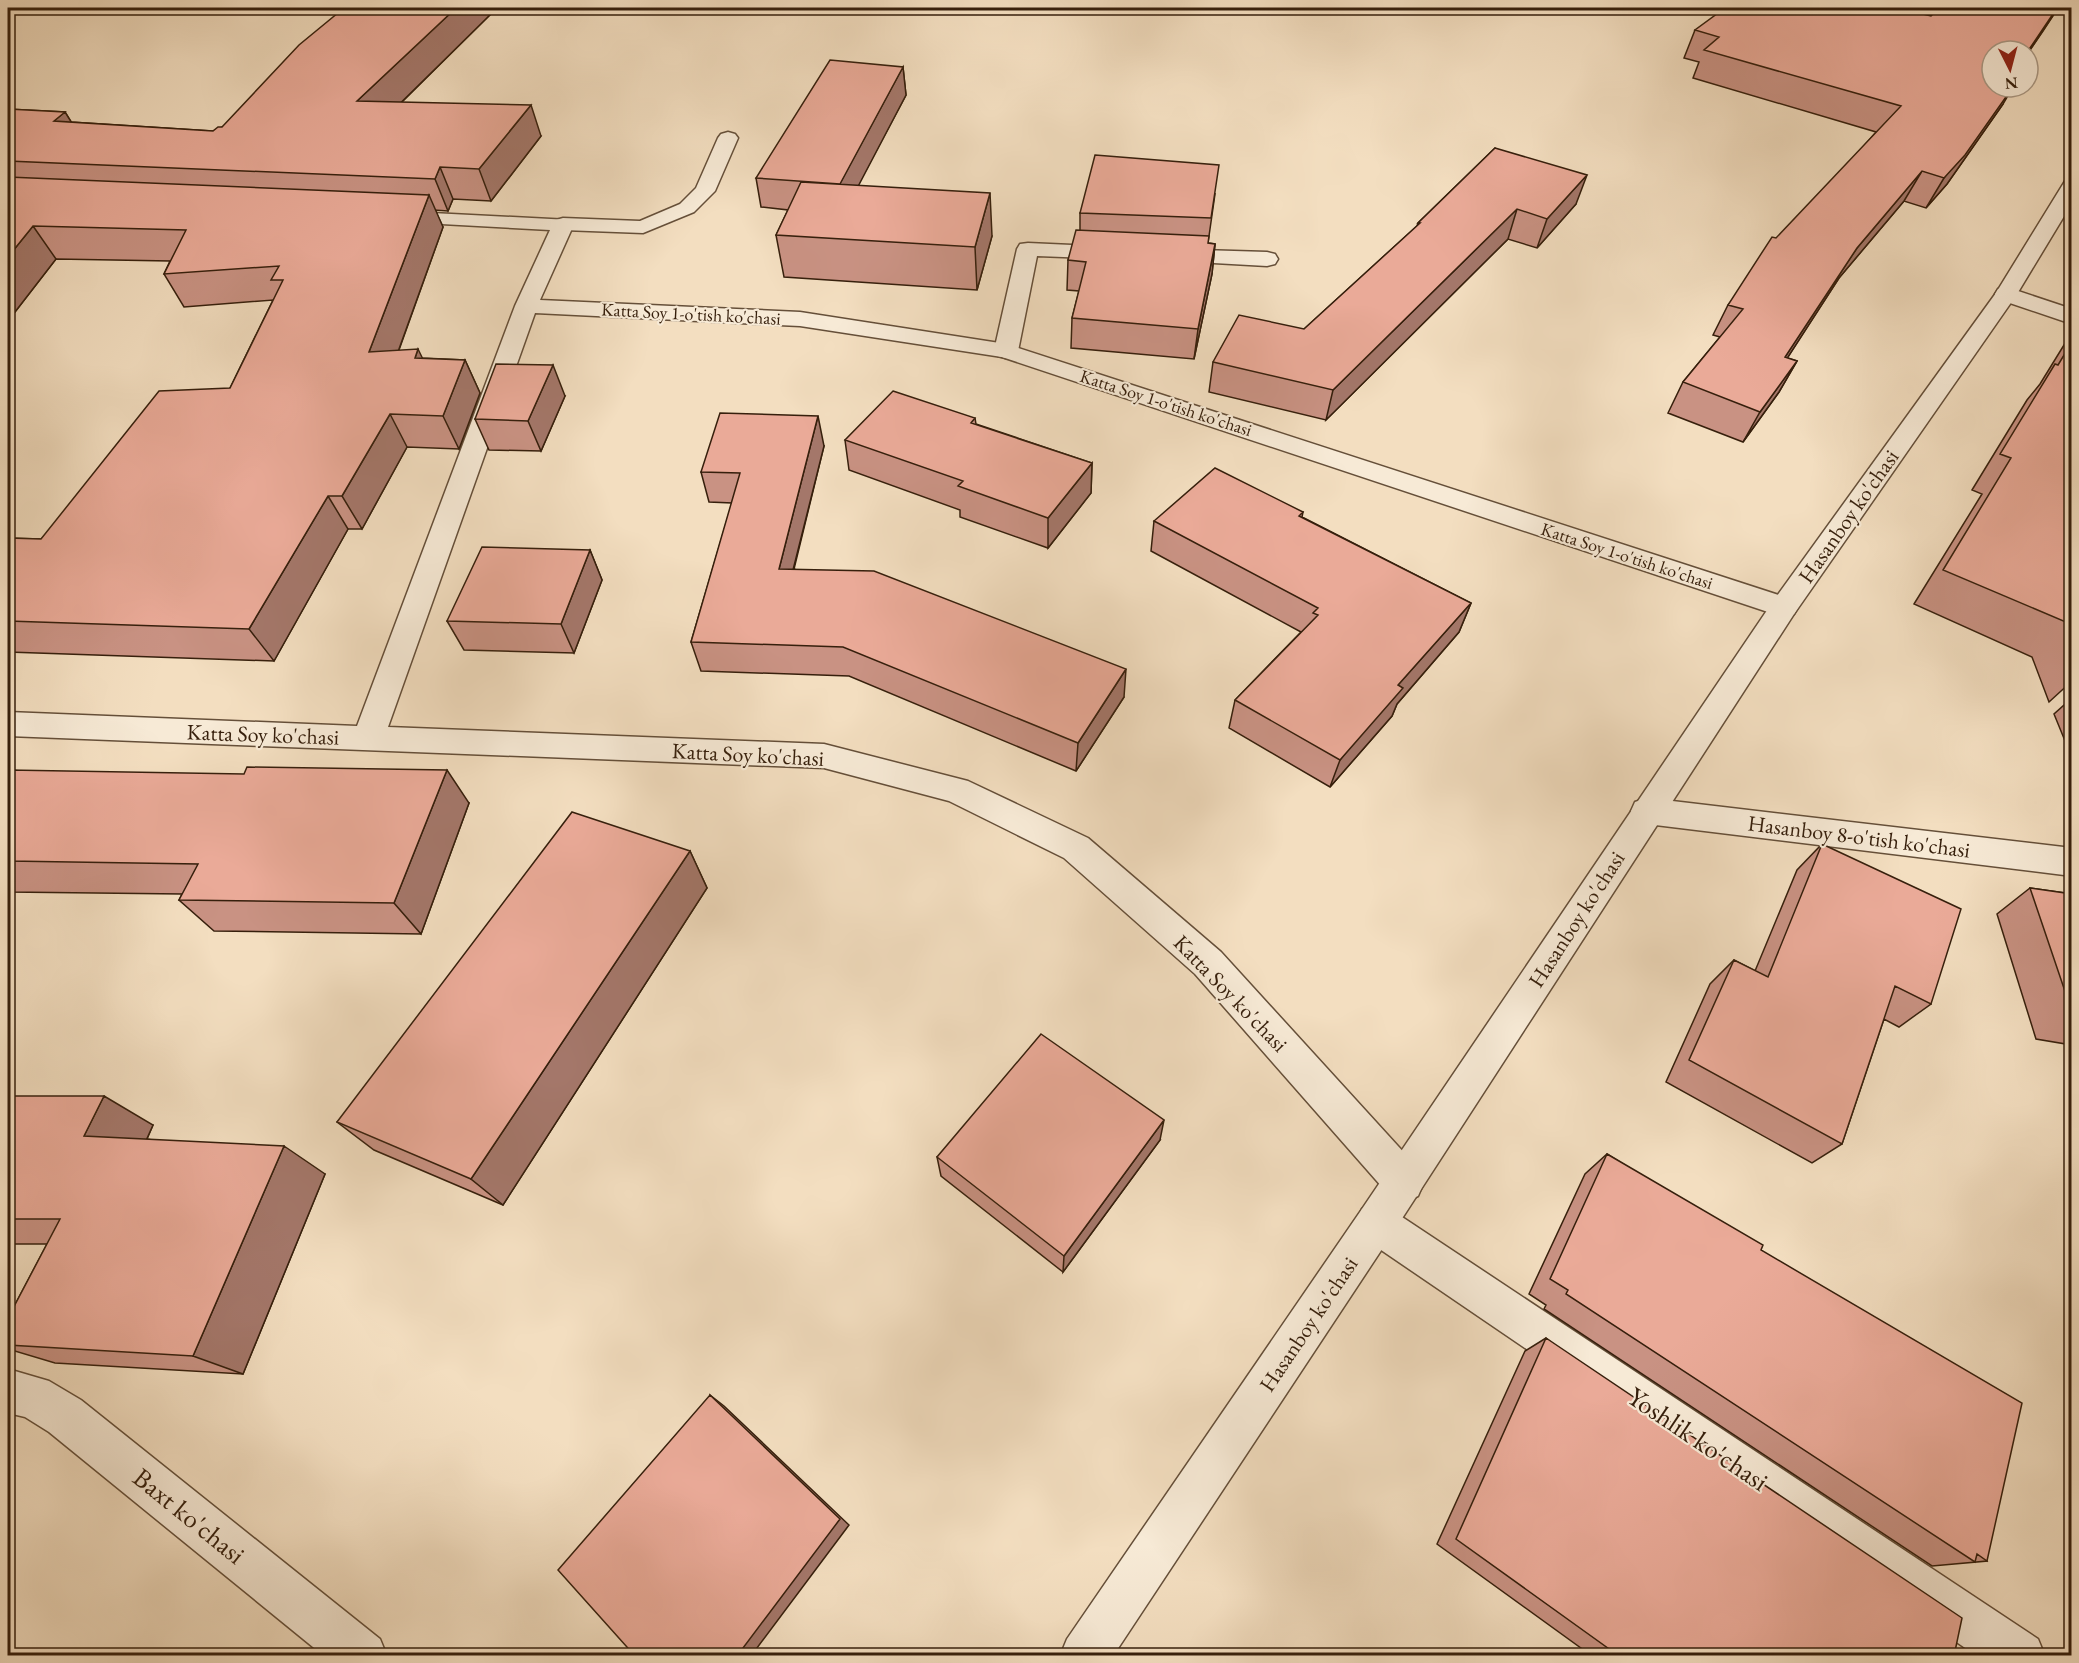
<svg xmlns="http://www.w3.org/2000/svg" width="2079" height="1663" font-family="'EB Garamond',serif">
<rect width="100%" height="100%" fill="#f3dec0"/>
<filter id="stains"><feTurbulence type="fractalNoise" baseFrequency=".00333" numOctaves="4"/><feColorMatrix values="0 0 0 0 .2 0 0 0 0 .09 0 0 0 0 .02 0 0 0 .5 -.17"/></filter>
<radialGradient id="worn" r=".72"><stop offset=".6" stop-color="#630" stop-opacity="0"/><stop offset="1" stop-color="#630" stop-opacity=".3"/></radialGradient>
<g fill="none" stroke-linecap="round" stroke-linejoin="round">
<g stroke="#654f39" stroke-width="3">
<path id="service" d="M728,132L735,134L738,138L715,191L694,212L643,233L563,230L556,228L552,224L556,220L563,218L640,221L680,204L696,188L718,138L721,134Z
M1028,243L1116,247L1124,248L1127,253L1124,258L1116,259L1037,256L1018,351L1014,356L1006,358L998,356L994,351L1017,249L1020,244Z
M1168,249L1267,252L1275,254L1278,259L1275,264L1267,266L1160,260L1157,255L1160,250Z
M2006,287L2072,309V324L1998,299L1995,294L1998,289Z"/>
</g>
<g stroke="#654f39" stroke-width="3">
<path id="minor" d="M393,211L570,220L574,224L540,300L800,312L1006,344L1794,600L1798,607L1794,614L1784,617L1774,614L1002,357L800,326L535,313L388,727L824,744L968,781L1088,838L1221,952L1418,1168L1424,1182L1418,1196L1404,1202L1390,1196L1195,974L1064,858L949,801L824,768L8,736V712L357,726L515,306L550,230L386,221L383,217L386,213Z
M1647,798L2072,848V876L1647,824L1635,820L1631,811L1635,802Z
M1376,1203L1390,1209L2038,1639L2045,1656H1977L1362,1237L1356,1223L1362,1209Z
M8,1369L49,1381L81,1400L380,1639L387,1656H324L49,1432L25,1417L8,1413Z"/>
</g>
<g stroke="#654f39" stroke-width="3">
<path id="tertiary" d="M2072,179V203L2017,294L1794,614L1390,1237L1113,1656H1060L1067,1639L1362,1209L1774,600L1996,293L2065,181Z"/>
</g>
<use href="#service" fill="#f7ead6" fill-rule="evenodd"/>
<use href="#minor" fill="#f7ead6" fill-rule="evenodd"/>
<use href="#tertiary" fill="#f7ead6" fill-rule="evenodd"/>
</g>
<path fill="#c99283" stroke="#361f0c" stroke-width="1.5" d="M497,8L402,102L541,136L491,201L453,199L448,211L435,210L443,227L399,350L422,358L465,360L480,393L459,449L407,447L362,529H348L274,661L8,652V538L41,539L230,388L273,300L184,307L164,274L170,261L56,259L8,321V109L65,112L71,122L213,131Z
M2058,8L2028,53V51H1992L2003,104L1947,184L1926,208L1904,201L1839,278L1787,358L1797,361L1779,392L1743,442L1668,413L1683,382L1720,337L1713,335L1728,305L1876,132L1693,78L1699,62L1684,58L1695,30Z
M903,67L906,95L858,185L992,236L977,290L784,277L776,235L788,210L761,207L756,178Z
M1495,148L1576,204L1537,248L1508,239L1326,420L1209,392L1213,362L1304,329L1417,226L1418,223Z
M1215,194L1208,243L1215,244L1212,274L1194,359L1071,348L1072,318L1079,291L1067,290L1068,260L1080,230V213Z
M2072,332V681L2049,702L2032,657L1914,604L1982,494L1972,490L2027,400L2040,384Z
M565,396L541,451L489,450L475,419Z
M975,418L976,424L1092,463L1091,493L1048,548L960,517V510L849,470L845,440Z
M824,446L794,569L1124,697L1076,771L849,676L701,671L691,642L732,503L709,502L701,472Z
M1303,512L1302,517L1471,603L1459,632L1397,704L1392,716L1330,787L1229,728L1235,700L1301,632L1151,551L1154,521Z
M590,550L602,580L574,653L464,650L447,621Z
M2072,698V758L2054,714Z
M8,770L469,803L421,934L214,931L179,900L182,894L8,892Z
M1822,844L1931,1004L1899,1027L1884,1019L1842,1144L1812,1163L1666,1082L1710,984L1734,960L1755,971L1797,870Z
M690,851L707,888L503,1205L374,1150L337,1122Z
M2030,888L2072,894V1045L2036,1039L1997,914Z
M8,1096L153,1125L147,1139L325,1174L243,1374L55,1363L8,1349V1318L47,1244H8Z
M1160,1140L1063,1272L941,1176L937,1157Z
M1607,1154L1761,1250L1987,1561L1932,1566L1544,1309L1546,1305L1529,1294L1585,1174Z
M1546,1338L1954,1656H1592L1437,1544L1525,1351Z"/>
<path fill="#a4776a" stroke="#361f0c" stroke-width="1.5" d="M456,8H497L371,132L357,101Z
M2058,8L2043,31L2028,53V51Z
M903,67L906,95L843,215L839,185Z
M2013,87L2003,104L1947,184L1926,208L1944,178Z
M531,105L541,136L491,201L479,169Z
M65,112L85,144L54,121Z
M440,167L453,199L448,211L435,179Z
M1922,171L1904,201L1839,278L1768,388L1785,357L1857,248Z
M1587,175L1576,204L1537,248L1547,219Z
M990,193L992,236L977,290L975,247Z
M429,195L443,227L386,385L369,352Z
M1517,209L1508,239L1326,420L1333,390Z
M33,226L56,259L8,321V257Z
M1215,244L1212,274L1194,359L1198,329Z
M418,349L434,382L415,358Z
M465,360L480,393L459,449L443,416Z
M1797,361L1779,392L1743,442L1760,412Z
M553,365L565,396L541,451L528,421Z
M390,414L407,447L362,529L342,496Z
M818,416L824,446L786,598L779,569Z
M1092,463L1091,493L1048,548V518Z
M328,496L348,529L274,661L249,629Z
M590,550L602,580L574,653L561,624Z
M1471,603L1459,632L1397,704L1392,716L1330,787L1340,760L1398,685Z
M1126,669L1124,697L1076,771L1078,743Z
M447,770L469,803L421,934L394,903Z
M690,851L707,888L503,1205L471,1179Z
M104,1096L153,1125L136,1163L84,1136Z
M1164,1120L1160,1140L1063,1272L1064,1256Z
M284,1146L325,1174L243,1374L193,1356Z
M710,1395L724,1406L849,1525L751,1656H737Z"/>
<path fill="#eaaa98" stroke="#361f0c" stroke-width="1.5" d="M344,8H456L357,101L531,105L479,169L440,167L435,179L8,161V109L65,112L54,121L213,131L218,127H222L299,45Z
M1725,8H1897L1931,16L1939,8H2057L2028,51H1992V87H2013L1965,155L1944,178L1922,171L1857,248L1785,357L1797,361L1760,412L1683,382L1743,309L1728,305L1772,237L1776,238L1901,106L1704,50L1719,37L1695,30Z
M830,60L903,67L840,184L756,178Z
M1495,148L1587,175L1547,219L1517,209L1333,390L1213,362L1239,315L1304,329L1420,223H1418Z
M1095,155L1219,165L1211,218L1080,213Z
M8,177L429,195L369,352L418,349L415,358L465,360L443,416L390,414L342,496H328L249,629L8,621V538L41,539L159,391L230,388L283,280H271L279,266L164,274L186,230L33,226L8,257Z
M801,182L990,193L975,247L776,235Z
M1076,230L1209,236L1208,243L1215,244L1198,329L1072,318L1086,262L1068,260Z
M2072,342V635L2066,622L1943,570L2011,458L2000,454L2055,364L2058,365Z
M496,364L553,365L528,421L475,419Z
M893,391L975,418L971,423L1092,463L1048,518L958,486L963,481L845,440Z
M720,413L818,416L779,569L874,571L1126,669L1078,743L843,647L691,642L740,473L701,472Z
M1215,468L1303,512L1299,516L1471,603L1398,685L1403,688L1340,760L1235,700L1318,615L1313,613L1318,608L1154,521Z
M482,547L590,550L561,624L447,621Z
M247,767L447,770L394,903L179,900L198,864L8,861V770L244,774Z
M572,812L690,851L471,1179L337,1122Z
M1822,844L1961,909L1931,1004L1895,986L1842,1144L1689,1060L1734,960L1768,977Z
M2030,888L2072,894V1012Z
M1041,1034L1164,1120L1064,1256L937,1157Z
M8,1096H104L84,1136L284,1146L193,1356L8,1345V1318L60,1219H8Z
M1607,1154L1763,1245L1761,1250L2022,1403L1987,1561L1977,1554L1975,1562L1566,1294L1568,1290L1550,1279Z
M1546,1338L1962,1618L1954,1656H1619L1456,1539Z
M710,1395L840,1519L737,1656H635L558,1570Z"/>
<g text-anchor="middle" stroke-width="4.5" stroke-linejoin="round" paint-order="stroke">
<g font-size="18" fill="#361f0c" stroke="#f7ead6">
<text transform="translate(691 314) rotate(3)" y="6">Katta Soy 1-o'tish ko'chasi</text>
<text transform="translate(1166 403) rotate(18)" y="6">Katta Soy 1-o'tish ko'chasi</text>
<text transform="translate(1627 556) rotate(18)" y="6">Katta Soy 1-o'tish ko'chasi</text>
</g>
<g font-size="22" fill="#361f0c" stroke="#f7ead6">
<text transform="translate(1848 516) rotate(-55)" y="8">Hasanboy ko'chasi</text>
<text transform="translate(263 734) rotate(2)" y="8">Katta Soy ko'chasi</text>
<text transform="translate(748 754) rotate(3)" y="8">Katta Soy ko'chasi</text>
<text transform="translate(1859 836) rotate(7)" y="8">Hasanboy 8-o'tish ko'chasi</text>
<text transform="translate(1576 919) rotate(-57)" y="8">Hasanboy ko'chasi</text>
<text transform="translate(1231 993) rotate(46)" y="8">Katta Soy ko'chasi</text>
<text transform="translate(1308 1324) rotate(-56)" y="8">Hasanboy ko'chasi</text>
</g>
<g font-size="27" fill="#361f0c" stroke="#f7ead6">
<text transform="translate(1698 1439) rotate(34)" y="9">Yoshlik ko'chasi</text>
<text transform="translate(189 1516) rotate(39)" y="9">Baxt ko'chasi</text>
</g>
</g>
<rect width="2079" height="1663" fill="none" stroke="#f3dec0" stroke-width="30"/>
<rect x="9" y="9" width="2061" height="1645" fill="none" stroke="#361f0c" stroke-width="3"/>
<rect x="15" y="15" width="2049" height="1633" fill="none" stroke="#361f0c" stroke-width="1.5"/>
<g transform="translate(2010 69) rotate(174)"><circle r="28" fill="#f7ead6" stroke="#aa9985" stroke-width="1.5"/>
<path d="M0-4.5L10 22L0 15L-10 22Z" fill="#8f2418"/>
<text y="-9" font-size="16" font-weight="bold" text-anchor="middle" fill="#361f0c">N</text>
</g>
<rect width="100%" height="100%" filter="url(#stains)"/>
<rect width="100%" height="100%" fill="url(#worn)"/>
</svg>
